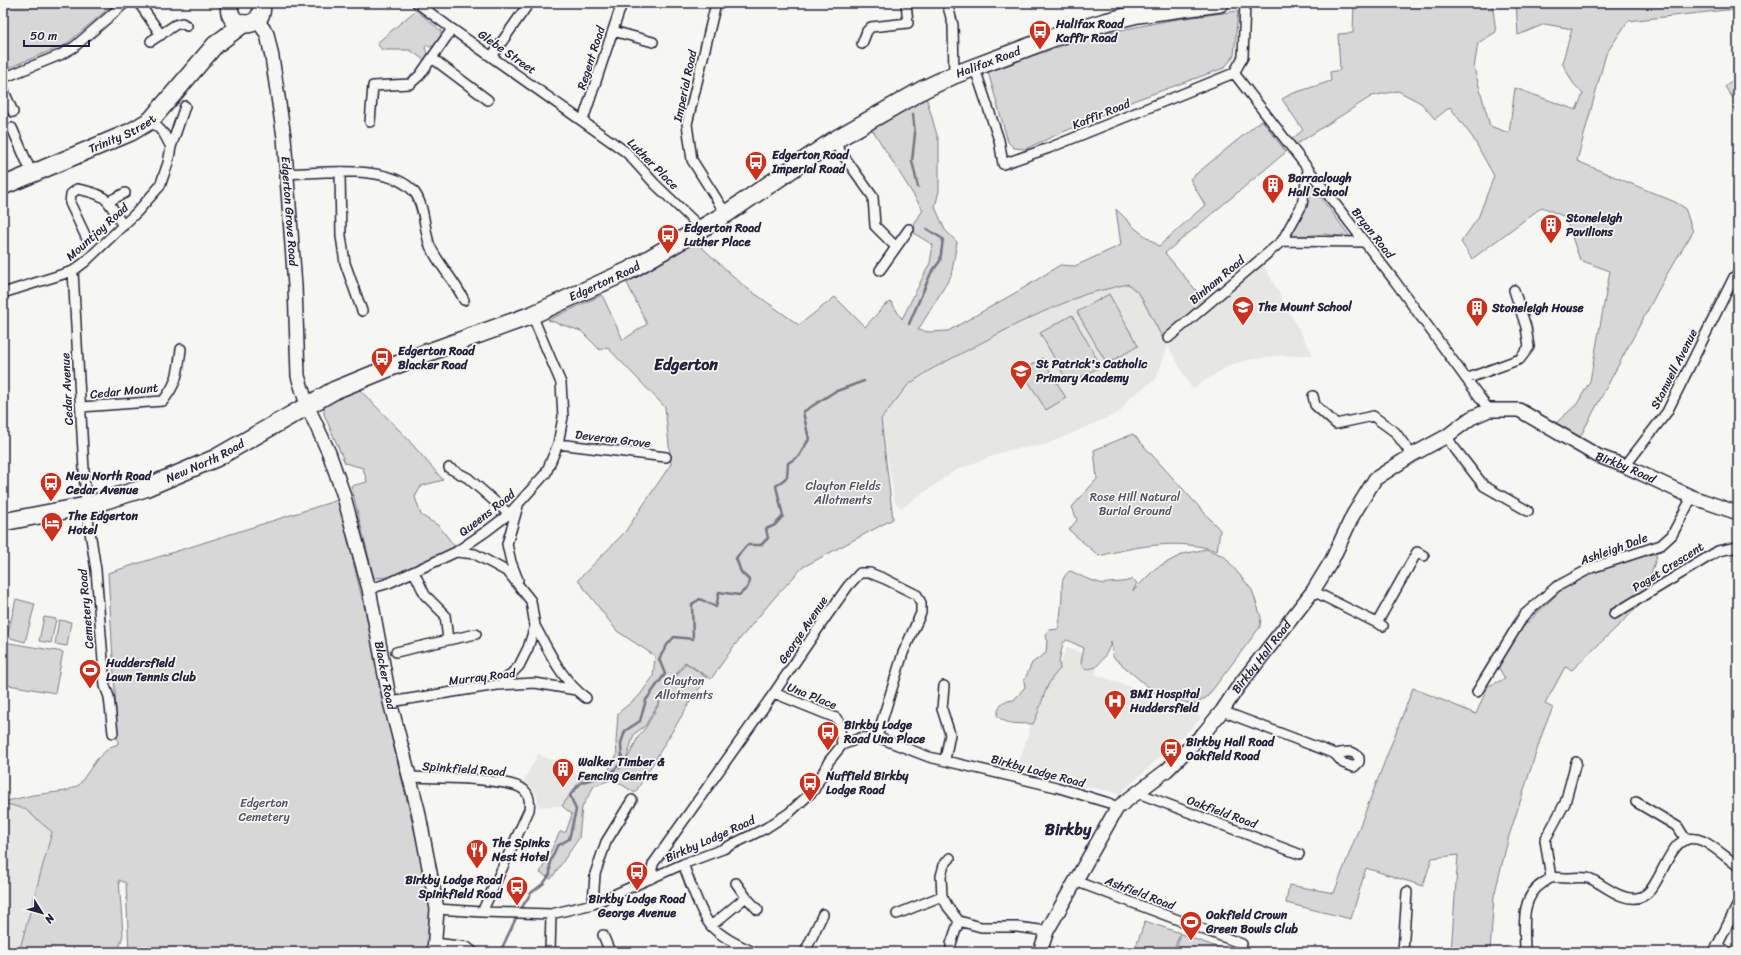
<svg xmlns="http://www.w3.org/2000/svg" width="1741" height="955" font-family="Sriracha,sans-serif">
<rect width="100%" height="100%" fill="#f6f6f2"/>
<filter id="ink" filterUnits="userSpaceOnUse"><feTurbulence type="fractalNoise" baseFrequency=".025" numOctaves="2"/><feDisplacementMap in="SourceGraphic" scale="8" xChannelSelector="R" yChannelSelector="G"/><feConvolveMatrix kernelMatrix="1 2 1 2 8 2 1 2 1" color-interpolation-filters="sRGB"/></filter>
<g filter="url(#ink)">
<path fill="#e6e6e4" d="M1263,264L1313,355L1275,356L1247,360L1230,365L1192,389L1168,346L1156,379L1130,397L1120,412L1045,445L1009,450L956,470L902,508L895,503L881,419L908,385L930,370L1017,324L1045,311L1086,294L1128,284L1140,295L1162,337L1168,346L1210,308Z
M1067,648L1100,660L1095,674L1196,711L1201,719L1120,794L1017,770L1048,669L1057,671Z
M538,754L571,769L582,778L562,806L539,807L537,796L533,789L524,781Z
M3,803L25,809L52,832L19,952H3Z"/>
<path fill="#d7d7d7" stroke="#7c7c89" d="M3,3H115L65,45L3,70Z
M1354,3H1492L1496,32L1478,43L1474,68L1490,126L1509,133L1515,88L1576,110L1583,94L1573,83L1562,63L1572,29L1545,24L1518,35L1516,3H1738V11L1726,10L1628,21L1606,54L1577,161L1675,202L1685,208L1693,232L1667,274L1580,437L1556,423L1577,404L1590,381L1610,271L1580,260L1565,217L1542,207L1472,259L1461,242L1478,218L1494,176L1473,138L1450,107L1435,119L1421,103L1398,91L1372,96L1295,145L1291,140L1303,130L1282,99L1291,94L1331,81L1330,72L1340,70L1338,34L1353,33Z
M416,10L441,31V39L436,45L430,47L427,45L425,48L428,55L424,60L410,50H382L377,43Z
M1238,11L1234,56L1224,68L1133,101L1025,149L1014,148L1008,142L988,72L1086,37L1171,20Z
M1738,75V105L1725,87Z
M926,97L939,142V191L935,207L945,230L957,242L951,276L918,330L929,332L948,331L1022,289L1060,265L1075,266L1121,245L1116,209L1137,230L1159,246L1205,205L1190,179L1262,120L1286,152L1165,253L1204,300L1162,337L1140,295L1128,284L1086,294L1045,311L1017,324L930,370L908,385L881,419L893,519L803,567L775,597L734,646L711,679L685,662L670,683L645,726L634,734L627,757L619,770L630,754L638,737L646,727L671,683L686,663L707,678L690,702L635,793L613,779L594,786L582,807L579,838L551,879L540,873L560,832H566L572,814L562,806L582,778L608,771L617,755L616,743L618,713L639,696L653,677L655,656L617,631L578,580L625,532L671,464L665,407L607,347L600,350L581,331L548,320L602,295L623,340L647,324L627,283L696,242L744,286L799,325L835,297L865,327L885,305L891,302L902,319L930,263L933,245L915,234L914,224L923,210L872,129Z
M1311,184L1351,238L1325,234L1291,237L1305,207Z
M1109,294L1138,346L1107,364L1077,312Z
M1072,315L1101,366L1069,384L1040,333Z
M1042,358L1066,398L1046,410L1022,371Z
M359,389L405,436L443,480L421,486L415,497L421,515L439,526L455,547L390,577L374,578L351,486L367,482L363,468L345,463L324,414V406Z
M1133,434L1220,530L1217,551C1180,538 1137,546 1099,556L1069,530L1077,520L1072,507L1097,479L1094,450Z
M338,500L371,635L392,739L419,850L430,907L427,952H129L126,883L119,880L123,935L118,952H19L52,832L25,809L3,803V802L33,795L66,791L79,785L97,759L110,747L118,744L108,573Z
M1206,549L1224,556L1252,590L1261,617L1260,627L1207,697L1194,705L1154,692L1113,657L1111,641C1111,648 1101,662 1096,667C1090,669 1084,671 1081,663L1084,648L1067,640L1063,643L1059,662L1060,669C1043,685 1043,705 1033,724C1020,723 1005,726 997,715C1001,700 1002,702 1014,700L1025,687L1024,681L1032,663L1046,653L1047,640L1046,635L1049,630L1058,629C1060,624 1062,600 1062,594C1062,584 1061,577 1070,571C1077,573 1081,577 1088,579C1093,581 1098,582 1103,584C1115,581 1122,584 1133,579L1137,583L1133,591L1156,568L1183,554Z
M1648,551L1657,556L1640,605L1572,670L1565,667L1545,704L1553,708L1545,725L1509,836L1494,896L1490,952H1451L1458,855L1432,858L1423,886L1366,868L1351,919L1286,903L1289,885L1334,893L1413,688L1476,714L1488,686L1505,679L1498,666L1520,630L1561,590L1594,570Z
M16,599L35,604L25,642L7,637Z
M44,617L56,619L51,643L39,641Z
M59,620L71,622L67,646L55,644Z
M3,642L63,652L55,693L3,684Z
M1145,921L1180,933L1173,952H1134Z
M1181,934L1225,950L1224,952H1175Z"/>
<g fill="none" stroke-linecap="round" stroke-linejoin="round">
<path stroke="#757583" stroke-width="2.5" d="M913,114L915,134L912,161L918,187
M909,324L931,273L940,261L943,239L927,229
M519,912L531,893L544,883L550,874V862L557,846L569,839L576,810L570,795L582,782L609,775L622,762L621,743L625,731L640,721L646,700L665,674L659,659L667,645L674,637L693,639L692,604L700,599L716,607L719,592L739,595L747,588L750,581L741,572L736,558L747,545H761L768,538L766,529L775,525L783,516L776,486L787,477L788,463L799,456L809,439L803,412L834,392L864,381
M502,948L517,916"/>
<g stroke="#22223b" stroke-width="12">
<path id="street" d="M139,3L161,35
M417,3L452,29L626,152L655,184L702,229
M716,3L687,124L692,160L726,214
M947,3L953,25L954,75
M613,31L653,42
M151,41L175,25L182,23L187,26
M862,44L867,31L871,27L908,23L906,3
M492,56L529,3
M432,58L488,100
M974,66L999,140L1003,164L1049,148L1234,73L1243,57L1245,3
M1234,73L1394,280L1489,410
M3,78L60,55L74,47L125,3
M3,89L13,112
M151,120L164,134L171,147
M583,120L622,3
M370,122L373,86L410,84L420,75L452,29
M12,128L32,174
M833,141L873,197L875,226L895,246
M340,172L341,236L345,263L362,311
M287,174C321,173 392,163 415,193C425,207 424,230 430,246C439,265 455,281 464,300
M109,201L125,193
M86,237L70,203L71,194L77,189C110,195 107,200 123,226
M1282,241L1365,242
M880,270L909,229
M73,271L86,506L96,570L105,686L109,697L113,733
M3,293L73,271L85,262L137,212L160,186L168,163L171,147L185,106
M1168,338L1282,241L1302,205L1308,170
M1466,379L1520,359L1529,347L1526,327L1514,290
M1313,396L1315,405L1336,424L1373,416L1395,432L1412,455
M81,407L163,401C178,382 178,372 181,349
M1447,436L1452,445L1484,486L1528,511
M558,444L666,457
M1625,466L1667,412L1734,277
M449,468L468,478L509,514
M518,506L507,544L511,562L518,580
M456,552L475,554L508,572L531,601L535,626L528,648L519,666L500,685
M369,589L389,583L456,552L488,530L509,514L546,473L558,444L563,417L561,383L532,315
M1313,591L1383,626
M1614,614L1718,551L1738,547
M1377,623L1417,552L1424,556
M535,626C549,651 562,681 586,698
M448,640L476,634
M396,652L448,640L445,615L425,595L414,572
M944,686L942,709L950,734L945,760
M1477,692L1524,615L1556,587L1591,568L1661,545L1672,535L1692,497
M774,693L836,718L839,722L842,745
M390,702L497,685L535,683L576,690
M1222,711L1335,754C1344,752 1354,749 1359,758V762L1354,767L1343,763L1335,754
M410,777C432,778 510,777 524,790C530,795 530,803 529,810L482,912
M1138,793L1299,854
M1636,802L1678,827L1686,840
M950,858L944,865L941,876L942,896L948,907L959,921L981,927H1017L1047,931
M683,864C689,879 701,915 711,926C723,938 739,945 753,952
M1551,878L1545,840L1565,803L1576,762
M650,879L653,864L774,693L826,617L848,586L860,573H870L885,579L917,595L921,603V613L903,653L877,737
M1075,881L1242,944L1238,952
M736,883L746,897
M593,904L595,874L606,842L632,800
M437,909L482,912L551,914L593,904L683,864L723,849L766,828L789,813L814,790L829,761L842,745L860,738L877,737L929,757L1056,787L1109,803L1117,808
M897,914L942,896
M711,926L746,897L758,910
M603,935L610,952
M435,943L467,947L473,952
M1718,946L1728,952
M550,952L551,914
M805,952L823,914
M951,952V944L959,921
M1403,952L1407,892
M1525,952C1525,927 1519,898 1543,883C1546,881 1549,879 1551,878C1556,877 1562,878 1567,878C1574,878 1584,876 1591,879C1606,886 1623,903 1641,897C1665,888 1667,825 1703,841C1715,847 1727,858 1738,866
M1714,952L1738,904"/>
</g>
<g stroke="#22223b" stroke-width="16">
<g id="secondary">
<path id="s1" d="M257,20L267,34L272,57L284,137L295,286L298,376L307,405L329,453L343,493L369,589L390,702L418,810L437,909L434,952"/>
<path id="s2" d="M1040,952L1047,931L1059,910L1117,808L1167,770L1203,734L1222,711L1238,687L1313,591L1332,560L1353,515L1375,479L1412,455L1447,436L1471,418L1489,410H1519L1598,456L1625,466L1692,497L1738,513"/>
</g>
</g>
<g stroke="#22223b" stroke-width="20">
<g id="highway">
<path d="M230,3C224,31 267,31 261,3"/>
<path id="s3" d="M3,186L131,132L151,120L215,45L243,24"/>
<path id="s4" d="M3,522L86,506L145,488L216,458L335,390L421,355L532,315L630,270L726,214L833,141L924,89L954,75L1055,37L1105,22L1138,14L1220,3"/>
</g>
</g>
<use href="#street" stroke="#f6f6f2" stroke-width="9"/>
<use href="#secondary" stroke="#f6f6f2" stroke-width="13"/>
<use href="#highway" stroke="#f6f6f2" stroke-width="17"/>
</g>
</g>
<defs>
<g id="bus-pin" transform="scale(1.15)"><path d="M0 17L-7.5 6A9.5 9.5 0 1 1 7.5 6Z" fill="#c8321e" stroke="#f6f6f2"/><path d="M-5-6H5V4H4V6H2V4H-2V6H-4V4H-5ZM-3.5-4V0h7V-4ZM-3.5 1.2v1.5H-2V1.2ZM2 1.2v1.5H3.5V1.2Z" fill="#fff"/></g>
<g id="building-pin" transform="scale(1.15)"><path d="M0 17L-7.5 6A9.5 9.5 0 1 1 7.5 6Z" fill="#c8321e" stroke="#f6f6f2"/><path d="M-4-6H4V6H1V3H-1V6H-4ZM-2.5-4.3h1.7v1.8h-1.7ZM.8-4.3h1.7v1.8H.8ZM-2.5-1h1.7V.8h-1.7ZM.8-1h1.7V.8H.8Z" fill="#fff"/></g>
<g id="school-pin" transform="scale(1.15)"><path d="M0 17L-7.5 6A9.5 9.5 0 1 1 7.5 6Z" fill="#c8321e" stroke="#f6f6f2"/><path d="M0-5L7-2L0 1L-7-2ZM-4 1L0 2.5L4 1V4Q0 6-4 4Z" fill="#fff"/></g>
<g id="hotel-pin" transform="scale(1.15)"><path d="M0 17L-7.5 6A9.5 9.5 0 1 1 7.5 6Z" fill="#c8321e" stroke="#f6f6f2"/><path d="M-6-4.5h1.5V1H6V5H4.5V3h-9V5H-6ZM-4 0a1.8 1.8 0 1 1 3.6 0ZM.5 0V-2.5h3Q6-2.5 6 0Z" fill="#fff"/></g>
<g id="stadium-pin" transform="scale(1.15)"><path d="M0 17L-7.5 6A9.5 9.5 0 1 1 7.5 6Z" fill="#c8321e" stroke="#f6f6f2"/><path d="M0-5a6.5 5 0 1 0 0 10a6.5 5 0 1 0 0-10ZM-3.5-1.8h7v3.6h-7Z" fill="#fff"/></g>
<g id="hospital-pin" transform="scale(1.15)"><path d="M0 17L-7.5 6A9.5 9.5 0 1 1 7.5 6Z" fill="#c8321e" stroke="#f6f6f2"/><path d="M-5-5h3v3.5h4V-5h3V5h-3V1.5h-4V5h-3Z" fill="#fff"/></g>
<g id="restaurant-pin" transform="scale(1.15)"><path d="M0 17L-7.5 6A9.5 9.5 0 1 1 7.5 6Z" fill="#c8321e" stroke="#f6f6f2"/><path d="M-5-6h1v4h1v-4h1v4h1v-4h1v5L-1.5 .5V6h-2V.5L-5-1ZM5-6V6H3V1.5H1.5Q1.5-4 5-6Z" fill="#fff"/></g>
</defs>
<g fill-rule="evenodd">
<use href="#bus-pin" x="1040" y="31"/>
<use href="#bus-pin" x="756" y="162"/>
<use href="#building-pin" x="1273" y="185"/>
<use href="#building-pin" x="1551" y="225"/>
<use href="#bus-pin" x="668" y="235"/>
<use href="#school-pin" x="1243" y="307"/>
<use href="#building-pin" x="1477" y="308"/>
<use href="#bus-pin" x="382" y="358"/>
<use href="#school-pin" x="1021" y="371"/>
<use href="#bus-pin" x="51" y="483"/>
<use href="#hotel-pin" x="52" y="523"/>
<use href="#stadium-pin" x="90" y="670"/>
<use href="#hospital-pin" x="1115" y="701"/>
<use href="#bus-pin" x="828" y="732"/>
<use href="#bus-pin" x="1171" y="749"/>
<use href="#building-pin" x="563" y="769"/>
<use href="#bus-pin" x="810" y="783"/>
<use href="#restaurant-pin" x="477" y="850"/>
<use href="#bus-pin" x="637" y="872"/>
<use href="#bus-pin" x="517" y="887"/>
<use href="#stadium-pin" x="1191" y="922"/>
</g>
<g text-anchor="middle" stroke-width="3.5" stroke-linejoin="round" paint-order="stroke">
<g font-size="12" font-weight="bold" fill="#22223b" stroke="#f6f6f2" text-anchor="start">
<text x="1056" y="28">Halifax Road<tspan x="1056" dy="14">Kaffir Road</tspan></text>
<text x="772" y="159">Edgerton Road<tspan x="772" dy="14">Imperial Road</tspan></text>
<text x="1288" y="182">Barraclough<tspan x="1288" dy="14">Hall School</tspan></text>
<text x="1566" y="222">Stoneleigh<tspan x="1566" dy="14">Pavilions</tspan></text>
<text x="684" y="232">Edgerton Road<tspan x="684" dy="14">Luther Place</tspan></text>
<text x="1258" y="311">The Mount School</text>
<text x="1492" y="312">Stoneleigh House</text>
<text x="398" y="355">Edgerton Road<tspan x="398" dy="14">Blacker Road</tspan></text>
<text x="1036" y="368">St Patrick's Catholic<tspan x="1036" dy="14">Primary Academy</tspan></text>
<text x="66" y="480">New North Road<tspan x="66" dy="14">Cedar Avenue</tspan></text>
<text x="68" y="520">The Edgerton<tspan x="68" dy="14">Hotel</tspan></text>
<text x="106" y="667">Huddersfield<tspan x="106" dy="14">Lawn Tennis Club</tspan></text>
<text x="1130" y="698">BMI Hospital<tspan x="1130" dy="14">Huddersfield</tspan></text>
<text x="844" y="729">Birkby Lodge<tspan x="844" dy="14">Road Una Place</tspan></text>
<text x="1186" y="746">Birkby Hall Road<tspan x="1186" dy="14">Oakfield Road</tspan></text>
<text x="578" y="766">Walker Timber &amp;<tspan x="578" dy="14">Fencing Centre</tspan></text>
<text x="826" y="780">Nuffield Birkby<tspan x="826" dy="14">Lodge Road</tspan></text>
<text x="492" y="847">The Spinks<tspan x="492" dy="14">Nest Hotel</tspan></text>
<text x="502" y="884" text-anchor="end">Birkby Lodge Road<tspan x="502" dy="14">Spinkfield Road</tspan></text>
<text x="637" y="903" text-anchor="middle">Birkby Lodge Road<tspan x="637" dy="14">George Avenue</tspan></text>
<text x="1206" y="919">Oakfield Crown<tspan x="1206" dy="14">Green Bowls Club</tspan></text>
</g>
<g font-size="12" fill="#22223b" stroke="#f6f6f2">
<text transform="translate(507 52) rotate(35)" y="4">Glebe Street</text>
<text transform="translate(591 58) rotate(-72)" y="4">Regent Road</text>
<text dy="4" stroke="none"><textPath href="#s4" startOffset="1094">Halifax Road</textPath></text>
<text transform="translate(685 86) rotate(-78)" y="4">Imperial Road</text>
<text transform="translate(1101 114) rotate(-22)" y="4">Kaffir Road</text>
<text dy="4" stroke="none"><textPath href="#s3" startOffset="130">Trinity Street</textPath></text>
<text transform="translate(653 164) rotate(45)" y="4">Luther Place</text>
<text dy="4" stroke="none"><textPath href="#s1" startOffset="196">Edgerton Grove Road</textPath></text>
<text transform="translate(97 232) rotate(-42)" y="4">Mountjoy Road</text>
<text transform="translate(1373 233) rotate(52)" y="4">Bryan Road</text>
<text transform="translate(1217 280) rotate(-40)" y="4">Binham Road</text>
<text dy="4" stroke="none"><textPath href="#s4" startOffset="651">Edgerton Road</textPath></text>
<text transform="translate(1674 369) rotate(-63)" y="4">Stanwell Avenue</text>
<text transform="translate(67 389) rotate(-93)" y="4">Cedar Avenue</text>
<text transform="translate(124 391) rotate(-6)" y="4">Cedar Mount</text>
<text transform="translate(613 439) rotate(7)" y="4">Deveron Grove</text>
<text dy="4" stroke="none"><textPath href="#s4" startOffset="212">New North Road</textPath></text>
<text dy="4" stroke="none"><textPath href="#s2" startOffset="871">Birkby Road</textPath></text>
<text transform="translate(487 513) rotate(-38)" y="4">Queens Road</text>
<text transform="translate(1614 549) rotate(-20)" y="4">Ashleigh Dale</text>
<text transform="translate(1668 567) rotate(-32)" y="4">Paget Crescent</text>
<text transform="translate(86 609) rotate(-95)" y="4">Cemetery Road</text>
<text transform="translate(803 630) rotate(-56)" y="4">George Avenue</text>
<text dy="4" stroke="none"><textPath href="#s2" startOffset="374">Birkby Hall Road</textPath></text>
<text dy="4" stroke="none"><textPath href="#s1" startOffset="674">Blacker Road</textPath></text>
<text transform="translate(482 677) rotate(-7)" y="4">Murray Road</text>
<text transform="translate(812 696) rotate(22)" y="4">Una Place</text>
<text transform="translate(464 769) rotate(4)" y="4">Spinkfield Road</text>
<text transform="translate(1038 771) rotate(15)" y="4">Birkby Lodge Road</text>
<text transform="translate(1222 812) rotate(20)" y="4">Oakfield Road</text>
<text transform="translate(710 839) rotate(-24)" y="4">Birkby Lodge Road</text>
<text transform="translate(1140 893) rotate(21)" y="4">Ashfield Road</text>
</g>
<g font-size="12" fill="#4f4f62" stroke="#f6f6f2">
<text x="843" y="490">Clayton Fields<tspan x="843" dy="14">Allotments</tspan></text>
<text x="1135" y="501">Rose Hill Natural<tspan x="1135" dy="14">Burial Ground</tspan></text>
<text x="684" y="685">Clayton<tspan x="684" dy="14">Allotments</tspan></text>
<text x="264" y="807">Edgerton<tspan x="264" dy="14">Cemetery</tspan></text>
</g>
<g font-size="16" font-weight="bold" fill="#22223b" stroke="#f6f6f2">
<text x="686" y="370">Edgerton</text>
<text x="1068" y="835">Birkby</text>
</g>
</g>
<rect width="1741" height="955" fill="none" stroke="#f6f6f2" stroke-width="16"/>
<rect x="8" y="8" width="1725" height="939" fill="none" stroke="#22223b" stroke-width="1.5" filter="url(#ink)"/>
<g transform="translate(42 913) rotate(127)" stroke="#f6f6f2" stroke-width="3" paint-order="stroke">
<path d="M0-3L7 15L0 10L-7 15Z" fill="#22223b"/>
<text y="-6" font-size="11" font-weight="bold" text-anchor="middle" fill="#22223b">N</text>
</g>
<path d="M24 40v6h65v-6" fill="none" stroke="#22223b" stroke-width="2"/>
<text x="30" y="40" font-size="12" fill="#22223b" stroke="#f6f6f2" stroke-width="3" paint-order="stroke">50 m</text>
</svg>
